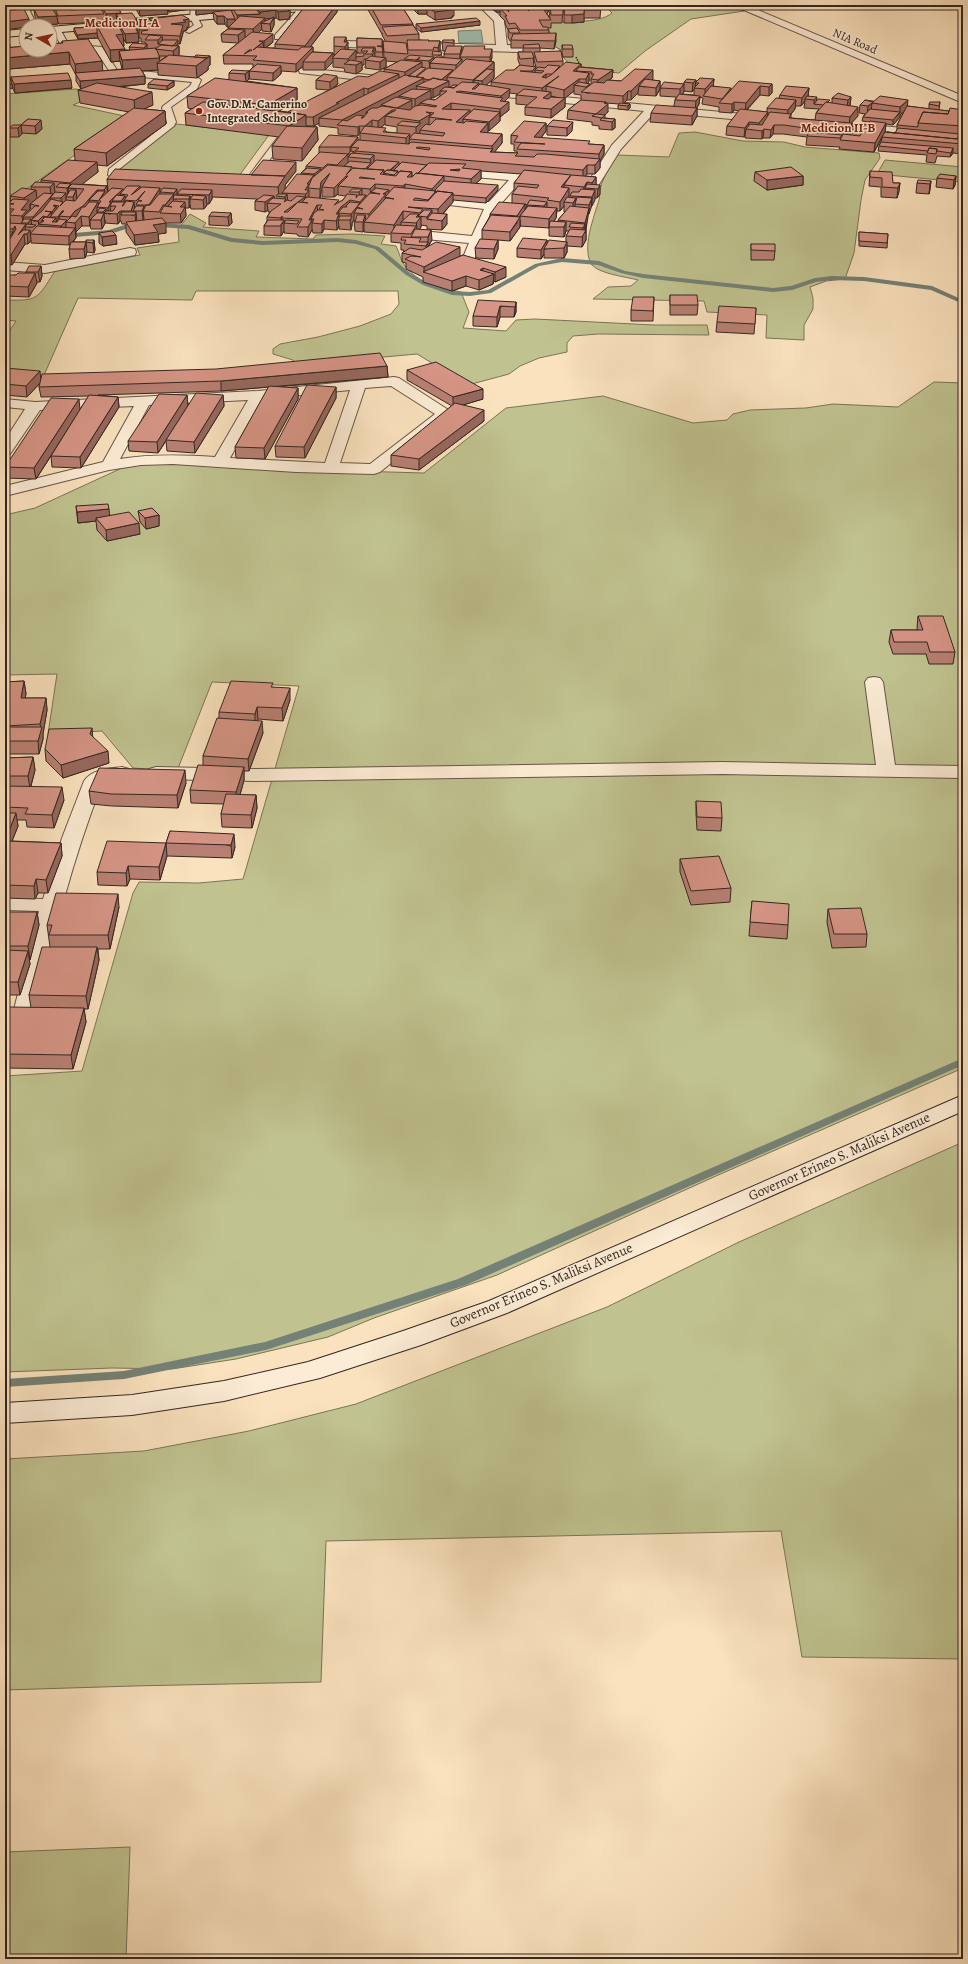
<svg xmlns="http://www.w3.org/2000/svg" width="968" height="1964" font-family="Alegreya,serif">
<rect width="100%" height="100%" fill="#fae2be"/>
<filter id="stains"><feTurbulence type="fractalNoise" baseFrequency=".005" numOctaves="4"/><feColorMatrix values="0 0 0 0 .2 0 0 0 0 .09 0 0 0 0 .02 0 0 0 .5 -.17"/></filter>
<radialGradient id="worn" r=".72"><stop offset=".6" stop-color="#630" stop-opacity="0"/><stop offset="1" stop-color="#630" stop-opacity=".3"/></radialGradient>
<path fill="#c0c390" stroke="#7a7458" d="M612,5H730L744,11L691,19L645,51L619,73L573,68L555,48L545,21C564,20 598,25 612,13L606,7L613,6Z
M76,89L99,94L73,105L129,117L5,204V94Z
M177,124L269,135L236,180L121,175L116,166Z
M695,132L743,141L784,142L805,147L879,153L880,158L865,180L861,200L854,253L845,279L826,281L810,287L813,298V309L804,325V340L766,338L767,315L707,312L704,301L593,299L608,287L631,286L638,280C627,277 600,274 592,265C581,249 594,217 599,200C600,195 600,190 601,185C605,174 612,164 617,155L669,157L679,133Z
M885,160L963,167L961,182L877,174Z
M190,214L206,223L203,227L259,231L256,237L313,239L316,235L352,234L385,236L381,244L396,246C399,252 401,261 405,266C419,284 441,288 461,292L469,312L463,328L506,331L516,320L535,319L654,325H707L709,335L598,334L573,336L567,343V352L539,358L520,366L509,374L468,385L417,354L295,365L293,360L273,354V349L280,344L318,337L360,326L391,314L399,304L398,291H196L192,300L78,298L41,382L5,378V338L16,321L5,320V300C39,301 37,299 55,271L140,255L137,248L179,242L178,229Z
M934,382L963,383V1068L716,1176L497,1275L374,1318L328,1337L236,1359L172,1369L112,1368L5,1372V1076L82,1071L133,893L139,882L199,883L243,879L299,686L212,682L177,771L133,768L102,731L48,734L57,674L5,675V515L35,508L135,462L163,461L285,469L424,473L506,408L603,396L693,423L727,420L733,414L750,410L806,408L833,404L898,407Z
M963,1142V1659L802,1657L781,1531L326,1541L321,1682L133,1686L5,1690V1459L144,1451L249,1431L356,1404L607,1307L739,1242Z
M130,1847L126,1959H5V1852Z"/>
<path fill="#9ebeb0" stroke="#748176" d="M481,30L483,43H459L458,31Z"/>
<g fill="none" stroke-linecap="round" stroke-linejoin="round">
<path fill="#748176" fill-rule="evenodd" d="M159,223L189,225L232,238L263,241L338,238L356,240L379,247L410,273L427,283L453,291L470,292L488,290L535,264L562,258L599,261L625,271L643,274L773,288L791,286L815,278L832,276L864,277L932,286L963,300V304L931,290L864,281L832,280L816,282L792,290L773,292L643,278L621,273L598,265L562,262L539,266L491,293L470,296L452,295L423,285L406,275L375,249L356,244L338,242L263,245L231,242L188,229L159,227L129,228L110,234L63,238L60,236L63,234L109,230L128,224Z
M963,1058V1065L466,1285L266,1350L124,1379L5,1387V1379L124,1371L265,1342L458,1279Z"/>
<g stroke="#665548" stroke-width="2">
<path id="service" d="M29,5H38L30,11L37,26H29L22,10Z
M191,5H199L198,18L202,26L189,33L185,31L194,25L190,18Z
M301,6L308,8L281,39H275V35Z
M53,27H59L70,47L90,46L102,47L119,73L142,71L197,77L201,80L197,89L171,107L176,122L174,126L118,170V174L122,177L133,178V182H117L108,175L109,169L167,123L162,108L163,106L190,86L192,82L142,77L114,78L96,51H64L52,29Z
M5,42H8L12,51H25L29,53L25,55L6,56Z
M281,136L285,139L254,181H248V177L278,137Z"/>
</g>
<g stroke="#665548" stroke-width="2">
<path id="minor" d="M478,5H489L504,20L507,45L555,47L560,50L555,53L345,47L340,44L345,41L496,45L494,21Z
M304,68L387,77L392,80L387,83L300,73L299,71L300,69Z
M480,89L765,116L771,119L765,122L655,112L621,149L598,186L521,181L498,207L474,260L443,275L438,274L436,271L438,268L464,255L469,243L402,237L396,233L402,229L472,236L484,209L423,202L419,201L417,198L419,195L423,194L489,202L509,180L450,175L444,171L446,168L590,179L612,145L644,111L476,94L474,92Z
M857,124L963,133V139L853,129L851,127Z
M130,248L135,249L136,252L135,255L45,273L5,270V262L45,265Z
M394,377L399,378L450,411L452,414L380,472L374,474L296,472L173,464L141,465L109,470L5,496V486L103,462L134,406L40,410L10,454L5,456V440L25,409L5,407V399L35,402L258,391ZM391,386L435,414L370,464L340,463L365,388ZM350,390L325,463L230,458L263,399ZM248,400L215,457C183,455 152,454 120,459L149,405Z
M874,677L880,678L883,682L895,765L963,766V778L722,774L255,781L156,779L149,777L146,773L149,769L156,767L255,769L722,762L876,765L865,682L868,678Z
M122,767L129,769L132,773L129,777L111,780L102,784C72,860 53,938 34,1017L31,1022L23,1024L15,1022L12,1017L39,911L5,910V898L43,899L62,838L84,781C92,769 109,769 122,767Z"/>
</g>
<g stroke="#665548" stroke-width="2">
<path id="tertiary" d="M732,5H746L963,96V103Z"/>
</g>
<g stroke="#342620" stroke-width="2">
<path id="secondary" d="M302,5H341L336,8L50,33V27Z
M26,29V35L5,37V31Z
M963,1095V1111L507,1313L421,1345L320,1378L224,1401L132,1415L5,1423V1403L132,1395L224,1381L308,1362L403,1331L489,1301Z"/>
</g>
<path stroke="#342620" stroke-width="1.5" stroke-dasharray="1.5 1" stroke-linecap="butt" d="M576,57L582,69"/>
<use href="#service" fill="#fcecd5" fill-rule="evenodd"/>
<use href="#minor" fill="#fcecd5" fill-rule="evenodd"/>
<use href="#tertiary" fill="#fcecd5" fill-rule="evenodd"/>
<use href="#secondary" fill="#fcecd5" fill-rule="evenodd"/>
</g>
<path fill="#b88073" stroke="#342620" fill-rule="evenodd" d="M29,5H56V6H62V5H90L69,7L70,10L99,8L98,5H136V6H117L121,14L136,19L143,18V21L149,20V19L189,27H187V30L183,31V33L180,44H178L176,46H179V55L178,56L194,57L210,56V65L208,67V70L197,78L158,75V70L142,71L145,76V84L119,87L153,105L143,109L165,111L166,124L107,166L97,165L98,172L81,184L107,186L108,192L107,179L251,175L296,171L285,185V189L301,174V173L306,168V166L319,153V147L360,140V134L358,136L338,134V128L319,126V123L314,126H306L317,127L318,140L302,161L273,159L272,146L279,137L186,125L185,113L192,109L188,108L187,96L229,79V73L249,71V79L247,81L297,88V100L279,111L288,112L329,90L316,89V80L324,74L338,84L333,88L384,72V69L398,62L386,61V67L380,70L365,68L366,59H364V65H362V70L356,74L345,72L344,68L333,67V62L325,70H303V66L296,72L281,71V74L273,81L249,79V71L253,67V64H224L223,55L238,43L222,42L221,34L228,29L229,27H227L225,24H217L214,20L213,13L196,15V6H195V5H251V8L256,7L290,9V17H289L290,19L279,20L276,18H274V25L271,32L262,31V29L258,33L273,42L266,48H275V44L306,5H337V12L310,47H313V52L333,53V58L336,55H334V46L347,42L348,49L357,53V38L382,39L383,58H384L383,41L386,42L382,35V33V34L367,8V5H401L413,24V25L419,34V40L429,41H440V52L442,57H444V54L445,51H443L442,42L454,40V46L462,51L485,49L492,57L491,61L494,62V78L486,85L491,86V82L514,70L520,65L518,60V52H523V48H511V41H510L508,37V30L505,24V21L500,16V12H496L492,9V5H508V8L520,7L517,5H601L600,18H584V22L572,23H564V11L563,10L562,23H551V28H547L549,30V33L556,41L554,49L540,48V52L563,61V65L581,64V67L613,70L612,78L609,80L621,81L653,79L652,80L660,81V89L656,96L638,95V93L631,100H627L624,103L630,104V108L628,110L618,109V105L619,104L606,103L608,112L605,115V118L615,119V128L612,130L599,129V126L592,125V122L567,119L568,110L581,100V95L574,94V91L564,98H565V107L551,118L525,115V107L527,105L516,104V95L518,94L509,93V97L505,101L509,110L500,117V121L488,131L487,133L502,134V143L494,152L517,153V151H514V144H511V135L546,123V131L541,138L589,144L604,145V154L600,161V168L595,174H587L585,176L596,177V184L600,194L597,198H595L588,214L586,230V240L582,247L567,246V252L564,258H544V254L541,259L517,257V248L547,240V244L566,242V236L569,231H566L564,237L549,236V228L520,226V220V227L510,241L498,240V249L494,259L476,258L475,248L482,239V230L490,216V214L512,203V194L514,192V183L521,174L481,171V179L476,183L498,190L486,203L453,200V202L443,214L447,224L442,230L427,229V226L421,225V227L419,230L432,240L428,247L460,256L506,277L495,282L494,281L493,284L479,290L466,286L452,291L423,282V277L406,269V263L402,262V253L404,251V250H401V243L391,242V234L364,232V230L363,232L355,231L354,220L352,223V225L351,230L339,229V226L337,230L324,229L322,233H313L312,229L308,237L298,236L297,234L284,233V231L281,236L264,235V226L267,221V217L270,212H268V210L265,212L255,210V201L257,199L212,197V199L209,204H207V205L204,209H191L190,205L189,208H185L186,216L181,223H165L166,233L158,234L159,242L135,245L126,232V224H122L121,221H120L118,224L105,223V220V223L102,229H91L90,226H82L76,232V238L73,242H86L94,240L95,250L94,253L87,252L85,258L70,259L69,249L71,244L69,245L31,243V240L28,244H25L12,265L5,264V200H10V196L31,189V187L41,182V180L75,160L74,149L129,112L80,103L78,90L81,89L76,81V75L70,64L9,69L10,78L11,81V77L72,88L15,93L12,87L13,88L5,89V48L62,43V41L103,71L122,69L120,61L111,62L98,38L78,39L74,32V28L117,25V22H107L105,18V22L59,24L57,20L58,24L39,25L35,17L34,9L30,10ZM235,5H237V9H234L235,8ZM548,11H549L550,18L547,14ZM272,18L265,22V19ZM137,28H140L139,30V38H141V42H145L146,44L129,47L130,50H125L123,46H124L123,38L126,43L139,42ZM533,56H534V60L536,67H534ZM589,80H591V85H590L588,84ZM440,94V96L435,100L431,99V97L433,98ZM551,96L559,98L551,97ZM385,124V125L397,127V133L387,132L381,127ZM460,169L459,171L450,170ZM322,190V197H334L338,194V195L346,196L343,200L339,202L320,198L321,191ZM36,200L30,204V209V204ZM525,204L527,205L526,208L525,210ZM564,206V212H565L558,220V222L554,221L556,218L557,211H560ZM7,219H10V223H8Z
M137,5H193L191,9L169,12L167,10L168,14L140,16L137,11Z
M409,5H437V6L454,16H452V18L435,20L427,15V14H418Z
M416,24L480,25L421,32L416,28Z
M562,45L573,49V57H563L562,53Z
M714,79L713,86L731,90L772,84V93L769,96L760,95L747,110L767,112V108L779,98L780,95L809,88L808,96L816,101L832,103V98L851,97L850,105L858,116L851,123H852V128L868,125L870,122L862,121L863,117L865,114L859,113L860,105L865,100L929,109V104L940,102L939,110L949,111L963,110V154L953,153L950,157L937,156L935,163L926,162L927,155L878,151L879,146L881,142L882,138L874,152L839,149L840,147H839L806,145L807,137L783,134H773L770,138H763L762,139L745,138V135L744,137L726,135L727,126L739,111L734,110L732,113L719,112V107L702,104L703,98L700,97L699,104L697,108V116L692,125L650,122L651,113L674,106L675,100L676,97L660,96V88L684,84V82L696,80V83ZM694,89V95L682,94L684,92V91L692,92ZM805,101L804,108L819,109L816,113L815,120L791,118V114L795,109V106H801ZM904,112L897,125V130L895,133L885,132L886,124L893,125L900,117V115Z
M174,81V86L167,90L148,88V84Z
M28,119L42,129L36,134L22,133V134L19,137H10L9,128L21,125Z
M553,120L572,131L567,136L547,135V126Z
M870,171L893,183H900L897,198L881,197V187L869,186Z
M755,172L803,176V185L767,190L754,181Z
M956,176L955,185L953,189L936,187L937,178Z
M931,181L929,194L916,193L917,183Z
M231,213L232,223L229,226L209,225V216Z
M859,232L888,234L887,248L859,246Z
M99,233L117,244L103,246L99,243Z
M751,244L775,251L774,260H751Z
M41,266L42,276L40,282H36L37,283L29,297L5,296V277L16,275L26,273V272Z
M670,295L698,305L697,315H670Z
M654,297L653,321H631V310Z
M516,302V312L514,317H500L497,327L473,326V316Z
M756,308L754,334L716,332L717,322Z
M387,366L388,377L276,387L298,388V399L265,459L236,458L235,447L269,387L221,391L98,395L118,397L119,407L81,468L52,467L51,456L36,479L6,478L5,466L80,409L89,396L41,397L39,387L40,383L27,397L5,395V368L41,378Z
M407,370L483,399L462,405L484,421L419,470L391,466V455L452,406L407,380Z
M336,387V398L305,458L276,457L275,446Z
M187,395L188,406L223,395L224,406L195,453L167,451L166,441L158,453L129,451L128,441Z
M76,506L110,515L140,534L107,541L97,530L96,521L78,523Z
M138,511L159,515V526L146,529L140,522Z
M918,616L955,652L953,664H929L926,654H893L889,642L891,630H918L917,628Z
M24,681L26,694L25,698H46L47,710L43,734V739L39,754H5V682Z
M273,687L290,700L283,721L258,719L257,720L263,733L249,771H244V780L240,795H256L257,808L252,828L222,827L221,814L224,804L191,803L190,790L203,766V756L219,718V712Z
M93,737L109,763L63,778L46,761L45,749Z
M33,757L35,770L31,786L64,800L54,828L27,827L26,820H17L18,826L12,841L61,843L62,856L48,893H38L35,899L5,898V758Z
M186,783L178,808L112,806L91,804L89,791Z
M696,801L722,818L721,831L697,830L696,814Z
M170,831L235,847L232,858L167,856L160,880L130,879L127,886L98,885L97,872L166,843Z
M680,859L731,888L730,902L691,905L680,872Z
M752,901L788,925L787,939L749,936Z
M119,907L110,949H98L99,960L88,1009H84L86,1022L73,1069L5,1068V1020L31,1008L29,995L50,947L47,925Z
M828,909L867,934L866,947L832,948L827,922Z
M37,912L39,925L30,960H29L30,964L20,995H5V920Z"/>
<path fill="#96685e" stroke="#342620" d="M29,5H56L54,8L30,10Z
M62,5H90L62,7Z
M168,5H193L191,9L169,12Z
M215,5H235V8L233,10V9L232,11L214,13L213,12V13L196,15V7Z
M237,5H251V9L237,10Z
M336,5H337V12L305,54V46Z
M437,5V12L449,8H454V16H452V18L435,20V12L427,7V14H418V6Z
M496,5H508V10L507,8V11L500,8V12H496Z
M525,5H561V9L550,5L549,11H548V10L528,8V14V6Z
M167,6L168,14L140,16L139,8Z
M287,9H290V17H289L290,19L279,20L278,12Z
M276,10V18H274V25L271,32L270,24L274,18L265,19V24L261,23L262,29L254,37L253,29L238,23L237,15L260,14V12Z
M584,10V22L572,23V15Z
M121,13L122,21L137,20L139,42L126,43L125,34L121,28V21L116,14L117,22H107L106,14Z
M57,16L58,24L39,25L38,17Z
M217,16H224L225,24H217Z
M29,19L30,26H26V27L5,30V22Z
M189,19V27H187V30L183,31V33L180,44V36L171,24L183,20Z
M227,19H235L236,27H227Z
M480,21V25L421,32V28Z
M245,30V38L239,43L238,35Z
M97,33L98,38L78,39L77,35Z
M101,33L123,34L124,46H117Z
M556,33V41L554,49Z
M273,34V42L264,49V41Z
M162,36L163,44H158V40Z
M346,37L347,44L348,42V50L345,55V47L344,42Z
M178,40V44L173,50L171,47Z
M440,41V50L439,56L438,48Z
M263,42L264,50H253Z
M147,44V48L144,52V48Z
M179,46V55L174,59L173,51Z
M462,46V54L460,57V61L462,59V67L456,73V65L460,61V54Z
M313,47V56L303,62V66L296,72V64Z
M374,48V53L375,52V60L373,61L372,52Z
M125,49L126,60L160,58V63H157L158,70L123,72L122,60L119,51L120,61L111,62L110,50Z
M492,49V57L490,66V57Z
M356,50L357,57H356V59L351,65L348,64V59Z
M69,52L70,64L9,69L10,81L5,82V58Z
M333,53V62L325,70V62Z
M210,56V65L208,67V70L197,78L196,66Z
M420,57L418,60V65L422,62V71L405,81V72L416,66V60Z
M434,57V63H430V69L429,61Z
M386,58V67L380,70V62Z
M102,61L103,73L76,74L75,64Z
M362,62V70L356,74V65Z
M494,62V78L482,89V81L474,80V87L479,83V92L472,89L473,88V80Z
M581,64V71H576V77L573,71Z
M281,66V74L273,81V73Z
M560,66V74L546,86V93L542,97V88L551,81L552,74Z
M536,67V70H535V76L532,80V71Z
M453,70V75L447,77V80L440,85V81Z
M613,70L612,78L597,88L598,80Z
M653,70V79L645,87L639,86L638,93L631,100V91Z
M249,71V79L246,82L245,74Z
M589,73V81L586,87L590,84V93H586V79Z
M399,74V83L368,97V89Z
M546,74V82L542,77Z
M145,76V84L81,90L80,81Z
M337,76L338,84L330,90V82Z
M424,78V87L416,86L417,91L399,96V100L381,105V109L368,112H366V116L364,124L362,126L361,119L342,126V120Z
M579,79V86L574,85V91L564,99V90Z
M714,79L713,88L705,96V89Z
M71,80L72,88L15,93L14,84Z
M696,80L695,88L692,92L693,83Z
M174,81V86L167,90V86Z
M449,81V90L440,91V94L433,98V89Z
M660,81V89L656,96V88Z
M12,84L13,88L5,89V85Z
M684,84V92L680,98V89Z
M772,84V93L769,96V87Z
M760,86V95L745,111L746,103Z
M297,88V100L268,118V105Z
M364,88V96L319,118V123L314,126L313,117L336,103Z
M731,88L730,96L722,103V99Z
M809,88L808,97L805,99V101L801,106L802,98Z
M510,89L509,97L503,103L509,102V110L500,117V101L501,100V96Z
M431,90V99L420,103V104L415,107V99Z
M628,91L627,100L623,104V96Z
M152,92L153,105L135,113L134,100Z
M551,92V100L543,98Z
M700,96L699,104L695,110L696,101Z
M817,97L816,104H814V100Z
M851,97L850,105L847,108L848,100Z
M565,98V107L551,118V109Z
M412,100V109L398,116L397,108Z
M796,100L795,109L787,119L788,110Z
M908,100L907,109L900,115V117L893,125V120L900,113V107Z
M606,102L605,106L608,104V112L602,118L596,114Z
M734,102V110L732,113V104Z
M451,103V111L442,109Z
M872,103L871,111L867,115L868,106Z
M630,104V108L628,110V106Z
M858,107V116L849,126L850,117Z
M697,108V116L692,125V116Z
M392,110V117L385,116V124L378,130V121Z
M470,110V119H463V125L456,122Z
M165,111L166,124L107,166L106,153Z
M500,112V121L489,131V122Z
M768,112L767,121L759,130V123Z
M431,114V117H429V124L421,129L420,130V133L416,136V127L419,125V121Z
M306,115V127L289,126Z
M615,119V128L612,130V122Z
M41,120L42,129L36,134L35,126Z
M372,120V129L365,126Z
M573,122L572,131L567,136V128Z
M749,122L748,129H746L745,135L744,137L745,128Z
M488,123V132L480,141V132Z
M546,123V131L536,144L534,137Z
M852,123L851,133L847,141L848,133Z
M886,123L885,132L882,137L874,152L875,143Z
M21,125L22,134L19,137L18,128Z
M774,125L773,134L770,138L771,130Z
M9,126L10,135L5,138V129Z
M359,126L360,134L358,136V127Z
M317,127L318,140L302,161V148Z
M764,129L763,138L762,139V131Z
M410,134L409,143L406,147V138Z
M502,134V143L493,154L490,152L492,151V146Z
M358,137V146L351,147V154H350V147Z
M604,145V154L600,161V168L595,174V165L599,160V154Z
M953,148V153L950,157L951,153Z
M348,154V163L338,174L337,165Z
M374,155V164L361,172L371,163L370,159Z
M97,162L98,172L76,189L68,188L69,196L68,197L67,188L70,185V183Z
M296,162V171L285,185V190L282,193L283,194L279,197L278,187L284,177Z
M399,162V167L387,174Z
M587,165V174L583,179V170Z
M321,169V178L315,184L314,174Z
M481,170V179L471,188V179Z
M412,172V182L407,177Z
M330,173L322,187V190L321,191L320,198V189L321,182Z
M314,175L315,184L308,188V191L309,190V199L306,203L305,190L307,184Z
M571,175L570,184L564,185V193L561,187Z
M346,176V185L338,186V194L334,197V188Z
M444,176V186L436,200L428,209V200L432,193V189Z
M803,176V185L767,190V180Z
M956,176L955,185L953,189L954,180Z
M596,177V186L592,189V183Z
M931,181L930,190L929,194L930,184Z
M587,182L586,188H585V194L583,196L584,187Z
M54,183L55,192L50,198L51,206L43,216L44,221L42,220V225L39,224L38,221H33V217L51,196L50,187Z
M900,183L899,192L897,198L898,188Z
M375,184V193L371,192V198L370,189Z
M405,184V193L403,195V186Z
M498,185V190L486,203V198Z
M600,185V194L597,198L598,189Z
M107,186L108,195L99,200L105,192L104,190Z
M140,186L141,196L131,195Z
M160,188V198L151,211L149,205Z
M569,188V197L564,202V206L560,211V202Z
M123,189L124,195L120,194V201H112V206H110L111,214H108V208L109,202Z
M177,189V199H173L174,205L168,206L169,212L166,213L165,205L174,195V193Z
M362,189V199L360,202L359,192Z
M36,190L37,199L30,204V209L23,217L24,223H23L21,210L25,205L24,198Z
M76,190L77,200L74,206L73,197Z
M97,190L98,199L89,200L90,209L81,216L82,226L76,232L75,223L71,222L70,217L75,211Z
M212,190V199L209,204V195Z
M389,190V198L385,197L386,204L369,223V214L383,194Z
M595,190V200L592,206V197Z
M66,193V203L64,211H62L63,216H59L60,224L58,225V217L61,204V198Z
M453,193V202L438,219V209Z
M287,194L288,204L285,201V197Z
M366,195V205L360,208V202Z
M125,196L126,200H124V203L125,202V211H121V201Z
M190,196V205L189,208V199Z
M206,196L207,205L204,209L203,200Z
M274,196L275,203H267L268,210L265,212V202Z
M305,197V202H302V209L289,219L284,212Z
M576,198V204H575V209L573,212V203Z
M592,198L591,208L589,214V205Z
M11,200V204L9,203L10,209H5V204Z
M350,200V209L346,206V213H338V217L339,214L340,220H338L339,226L337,230L336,214L341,207Z
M98,202L99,207H97V215L90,220V226L89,217Z
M134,202L135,211H133L134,215H131V211Z
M185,202L186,216L181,223L180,207Z
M547,202V211L543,216L544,206Z
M360,203V208L357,207V213H354V220L352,223V225L351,230L350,220L351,218V214Z
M525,204V213L520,216V227L510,241V232L517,223V216Z
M54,205L55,208L56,206L57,216L52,217V212L53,206Z
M317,205L318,214L314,219H311V222L312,220V230L308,237V227L309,220Z
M144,206L145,211H143L144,219L143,221L142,211Z
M557,208L556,218L550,227H549V228V219Z
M589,208L588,217L585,233V223Z
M106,209L107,214L104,213L105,223L102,229L101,220L103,215V212Z
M432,210V220L427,219V217Z
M120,211V221L118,224L117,214Z
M403,211V220L401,222V224L395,233H394V225Z
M51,212L52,217H50L51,223L48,225L47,217Z
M136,212L137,222L136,224L135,215Z
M231,213L232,223L229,226L228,217Z
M7,214L8,224L5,227V216Z
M419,214L418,220L421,217V227L417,232L416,217Z
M447,214V224L442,230V221Z
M365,215L366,222H364V230L363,232V222Z
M282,216V224L284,220L285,223H284V231L281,236V218Z
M56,218L57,225L52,222Z
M31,219L32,227H28V223Z
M67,220V222H66V230L62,235L61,226Z
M324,220V229L322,233V224Z
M566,222V231L564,237V227Z
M166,223V233L158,234L159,242L135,245L134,235L153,225Z
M26,224V227H25L26,234H24L25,244L12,265L11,255L18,235Z
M585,224V233L586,230V240L582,247L583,228Z
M15,226L16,236L14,238L13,229Z
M75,228L76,238L69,245V236Z
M7,230L8,238L13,232L14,242L5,255V244L6,243L5,233Z
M30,230L31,240L28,244L27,234Z
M431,230L432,240L428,246V252L427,256L426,246L428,243V237Z
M116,235L117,244L103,246L102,237Z
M94,240L95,250L94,253L93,243Z
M498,240V249L494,259V249Z
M547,240V249H544V254L541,259V250Z
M86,242L87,252L85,258L84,249Z
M567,242V252L564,258V248Z
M460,247V257L424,272V267Z
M41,266L42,276L40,282L38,272Z
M506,267V277L495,282V272Z
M483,268V278L494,274L493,284L479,290V280L480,270Z
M35,273L37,283L29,297L28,287Z
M466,276V286L452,291V281Z
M516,302V312L514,317L515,307Z
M500,306V317L497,327V317Z
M387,366L388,377L221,391V381Z
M40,371L41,382L27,397L26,386Z
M336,387V398L305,458L304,447Z
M298,388V399L265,459L264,448Z
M483,389V399L453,408V397Z
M187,395L188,406L158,453L157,442Z
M223,395L224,406L195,453L194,442Z
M118,397L119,407L81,468L80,457Z
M8,398L10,408L5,415V402Z
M79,399L80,410L36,479L34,468Z
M484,410V421L419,470V459Z
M109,509L110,520L96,518V521L78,523L77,512Z
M159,515V526L146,529L145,518Z
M139,523L140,534L107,541L106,530Z
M24,681L26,694L22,711L21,698Z
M290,688V700L283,721L282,708Z
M46,698L47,710L43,734V739L39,754L38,741L41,729L40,724Z
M257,707L258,719L255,726V714Z
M262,721L263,733L249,771L248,759Z
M92,728L93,740L90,734Z
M108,751L109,763L63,778L61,765Z
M33,757L35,770L30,789L28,776Z
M244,767V780L237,805L236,792Z
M185,770L186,783L178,808L177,795Z
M62,787L64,800L54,828L52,815Z
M256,795L257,808L252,828L251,815Z
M16,813L18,826L7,854L5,841Z
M234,834L235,847L232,858L231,845Z
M61,843L62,856L48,893L46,880Z
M166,843L167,856L160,880L159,867Z
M128,866L130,879L127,886L126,873Z
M36,879L38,893L35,899L34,886Z
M118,894L119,907L110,949L108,935Z
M37,912L39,925L30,960L28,946Z
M97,947L99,960L88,1009L86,996Z
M28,951L30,964L20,995L18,982Z
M84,1008L86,1022L73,1069L71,1055Z"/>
<path fill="#d69586" stroke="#342620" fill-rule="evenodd" d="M68,5L70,10L101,8L104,14L58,16L54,6Z
M101,5H117L121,13L106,14Z
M138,5H166L167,6L139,8Z
M196,5H215L196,7Z
M281,5H286L290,9H287L289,11L278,12L276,10L260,12L256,7Z
M306,5H336L305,46L275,44Z
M370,5H401L413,24L381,25Z
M416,5H436L418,6Z
M443,5H449L454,8H449L452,10L435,12L427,7Z
M525,5H537L528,6Z
M550,5L563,6V15H551Z
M565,5H601V10H584V14L572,15H564Z
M10,7L11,10L24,9L29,19L5,22V8Z
M526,7L529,11L528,8L546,7L548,10H544L551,20H539L543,27H547L549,30H520L515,23L509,24L505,16H507L500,8H505L509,12L507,8Z
M52,8L57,16L38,17L34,9Z
M255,8L260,14L237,15L233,9Z
M231,10L235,19H227L224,16H217L213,12Z
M132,13L137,20L121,21L116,14Z
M182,15L189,19L183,20L186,22L171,24L183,25L180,36L141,34L142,31L148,30H139L144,19H149L157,25L149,19Z
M240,16L265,18L253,29L228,28Z
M274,17L270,24L261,23Z
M136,18H143L142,20H137L136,19Z
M476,18L480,21L421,28L416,24Z
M118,25L123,34L116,35L125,49L110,50L97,26Z
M413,25L419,34L387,36L382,27Z
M97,27V33L77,35L74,28Z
M135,27L138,33L125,34L121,28Z
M517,28L520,33H510L508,29Z
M228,29L245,30L238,35L221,34Z
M252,32L273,34L264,41H259L263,42L253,50L257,47L298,50L302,47H313L296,64L253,60L257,56L223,55ZM249,50H252L244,54Z
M556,33L555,41L511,40L513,34Z
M149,35L162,36L158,40H145Z
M334,37H346L344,42H348L345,47L334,46Z
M357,38L382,39V46H377L382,47L383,52H376L375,47H357Z
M88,39L102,61L75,64L69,52L5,58V48L26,46V50H50V44L63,43L62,41Z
M163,40H178L173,46L158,44Z
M407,40H429L428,41H440L438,48L434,47L433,50H408Z
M443,40H454L453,43L442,42Z
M383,41L406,43L408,54L384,52Z
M133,43L147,44L144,48L129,47Z
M539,44L540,48H524L523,45Z
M161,45L179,46L173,51L155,49Z
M562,45H572L573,49H563Z
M447,46H462L460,54H444Z
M464,46H485L484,49H492L490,57H460Z
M156,48L160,58L122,60L119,51Z
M363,48H374L372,52H375L373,54H365L368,51H361Z
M341,49L356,50L348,59L332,58Z
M433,51L442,52L441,55H432Z
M561,51L563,61L537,62L534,52Z
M312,52L333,53L325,62H303Z
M518,52H532L534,58L520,59Z
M356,53H364V56L356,57Z
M169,55L207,58L196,66L157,63Z
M196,55L210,56L207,58L194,57Z
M410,55L434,57L429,61L418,60L420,57L416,60L404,59Z
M159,56H167L160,61Z
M371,56L386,58L380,62L365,60Z
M436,57L462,59L456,65L430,63Z
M466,59L494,62L473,80L447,77Z
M350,60L362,62L356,65L344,64Z
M401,60L422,62L405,72L384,69Z
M5,61L9,69H5Z
M566,62L581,64L573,71L589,73L586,79H579L564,90L546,86L559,76L542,88L491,82L506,70H514L520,65L536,67L532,71H520L541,73L544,71L535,70L538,67L545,68L548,65L560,66L552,74H546L542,77L546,78L551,75Z
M257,64L281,66L273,73L249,71Z
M421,67L426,68L415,77L408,76Z
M579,67L613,70L598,80L591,79L594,74H591L592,72L576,71Z
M140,68L145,76L80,81L75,73Z
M428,68L453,70L441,80L433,78L430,80L424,79V78L416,77Z
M487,69L494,70L482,81L474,80Z
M635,69L653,70L631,91H628L623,96L581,92L594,82L604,83L607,80L621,81Z
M232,70L249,71L245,74L229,73Z
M380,71L399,74L368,89L364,88L336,103H339L313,117H306V115L288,112L311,99L358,76L368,77Z
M68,73L71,80L14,84L11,77Z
M324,74L337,76L330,82L316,80Z
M405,75L424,78L342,120L319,118Z
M5,78H10L12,84L5,85Z
M215,78L297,88L268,105L187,96Z
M433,78L449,81L433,89L416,86Z
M700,78L714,79L705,89L694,88L699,83H695Z
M154,79L174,81L167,86L148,84Z
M645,79L660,81L656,88L639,86Z
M687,79L696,80L693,83L684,82Z
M739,81L772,84L769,87L760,86L746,103L734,102L732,104L719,103Z
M462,82L479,83L472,89H475L480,84L510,89L501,96L459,91L456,92L503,98L500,101L509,102L500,109L451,103L442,109L470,110L456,122L464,123L466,121L488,123L480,132L502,134L492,146L409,139L414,133L443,136L445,133L420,130L426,124L430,125L436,119L452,120L429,117L434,113L426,112L431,114L419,121L385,116L396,110H392L378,121L372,120L365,126H359L358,127L337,125L343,120L347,121L357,115L364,116L361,118H363L368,112H366L372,108H377L382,106L410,110L415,106L422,105L435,107L437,106L420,103L428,99L435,100L447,91H440L445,87L454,88Z
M579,82L590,84L586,87L574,85Z
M664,82L684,84L680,89L660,88Z
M97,83L152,92L134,100L78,90Z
M453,85H457L454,88L450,87Z
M711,86L731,88L722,99L703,96Z
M786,86L809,88L802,98L780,95Z
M412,89L431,90L415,99L399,96Z
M524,89L551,92L543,98L548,99L551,97L565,98L551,109L525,107L537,97L516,95Z
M838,93L851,97L848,100L832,98Z
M679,94L700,96L696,101L675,100Z
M807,96L817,97L814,100L805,99Z
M880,96L908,100L900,107L872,103Z
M396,97L412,100L397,108L381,105Z
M776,98L796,100L788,110L767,108Z
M818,99L830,100L828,102H826L823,105L814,104Z
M581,100L606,102L604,103L608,104L596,114L568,110Z
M865,100L873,102L868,106L860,105Z
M203,102L306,115L289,126L185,113Z
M826,102L858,107L850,117L816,113Z
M930,102H940L939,106L929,104Z
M620,103L630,104L628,106L618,105Z
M656,105L697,108L692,116L651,113Z
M907,106L949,111L948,114L923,112L918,123V127L897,125Z
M134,108L165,111L106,153L74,149Z
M950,108L963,110V126L918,123L923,112L948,114Z
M474,109L500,112L489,122L463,119Z
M740,109L768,112L759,123L749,122L745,128L727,126Z
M870,109L900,112L893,120L863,117Z
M770,112L791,114L789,118L852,123L848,133L824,132L825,131L784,125H774L771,130L764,129L762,131L746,129L750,124L762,125Z
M596,114L605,115L602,118L592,116Z
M602,118L615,119L612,122L600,120Z
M28,119L41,120L35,126L21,125Z
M553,120L573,122L567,128L547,126Z
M402,121L421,123L416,127L397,125Z
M524,121L546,123L534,137L590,141L588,144L604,145L599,154L517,149L521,143L545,144L514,142L518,136L511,135Z
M870,121L886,123L875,143L840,140L843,134L860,136L863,130L851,129L854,124L868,125Z
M5,125L9,126L5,129Z
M13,125H21L18,128H9Z
M287,126L317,127L302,148L272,146Z
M365,126L386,128L383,132L410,134L406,138L360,133Z
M898,128L960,134L957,139L887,132L895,133Z
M963,130V144L882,137L885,132L957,139Z
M809,132L842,135L840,138L807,136Z
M329,135L358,137L350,147H319Z
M358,140L409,144L411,142L493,149L490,152L518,153L515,156L534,157L537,154H545L600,159L595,165H587L583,170L355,151L359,148L351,147ZM418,147L430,148L429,150L416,148Z
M881,142L953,148L951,153L937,151V149L929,148L928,151L879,146Z
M929,148L937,149L936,154L927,153Z
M351,151L355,152V153H352L351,154H348Z
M320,152L348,154L337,165L327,164L323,168L306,166Z
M352,153L374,155L370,159L348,157Z
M68,160L97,162L70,183L41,180Z
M263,160L296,162L285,176L251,175Z
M376,160L399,162L390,170H387L384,173V170L367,169Z
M350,161L371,163L365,169L353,168H352V167L344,166Z
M402,162L427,165L418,173V174L416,173L413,176H412V172L400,171L398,173V171H393Z
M429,163L466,164L462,168L481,170L471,179L418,173ZM460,169L459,171L450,170Z
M328,165L352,167L346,175L353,168L384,170L380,174L396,176L400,171L412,172L407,177H412L416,173L444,176L432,189L405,184L403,186L375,184L370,189L338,186L348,176H346L334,188L322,187L330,173L321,182L320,189L308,188L312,178ZM360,177L375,179L359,178Z
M791,167L803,176L767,180L755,172Z
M307,168L321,169L314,174L301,173Z
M115,169L285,176L278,187L107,179Z
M387,170L398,171L394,175L383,173Z
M524,170L571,175L561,187L569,188L560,202L547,200L549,198L512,194L518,186L537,188L539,185L514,183Z
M870,171L892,172L893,183H900L898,188L882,187V178L870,177Z
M297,174L314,175L307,184H309L305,190H309L306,194L282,193Z
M940,174L956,176L954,180L937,178Z
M571,175L596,177L592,183L587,182L584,187L564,185Z
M918,180L931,181L930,184L917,183Z
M444,181L498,185L486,198L453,195V193L437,191L436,193V191H434Z
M35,182L54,183L50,187H31Z
M60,183L71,184L67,188L56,187Z
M72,184L107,186L104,190H97L83,206L75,211L70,217L59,216L64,211H62L58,217H50L59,206L54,205L53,206H56L52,212L45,211L51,212L47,217L43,216L38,221L31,220L42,211L51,199L63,202L60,206L66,200L75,201L84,189L68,188Z
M587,184L600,185L598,189L585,188Z
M127,186H140L131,195L142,187L160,188L149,205H136L138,201H142L138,200L145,191L136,201L124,200L128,195L120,194Z
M394,187L436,191L428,200L415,198L413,200L428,201L437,191L453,193L438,209L408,207L423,209L420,213L403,211L394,225L364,222L386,198L394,199L385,197Z
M22,188L36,190L24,198L10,196Z
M112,188L123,189L109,202H111L108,208L97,207L101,201L89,200L98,191H105L99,200Z
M163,188L177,189L174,193L160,192Z
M376,188L389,190L383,194H386L369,214L354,213L357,208L363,209L357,207L370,193L380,194L371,192Z
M181,189L212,190L209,195L177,194Z
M352,189H362L359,192H349Z
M581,189L595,190L592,197L570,196L572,192H579Z
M70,190H76L73,197H66Z
M55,192L66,193L61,198H50Z
M44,193L53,194L33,217H23L35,206H39L30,204Z
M159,194H174L165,205H163L159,212L143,211L146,205H150Z
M278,194H287L285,197L276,196Z
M347,194L357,195L356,198L358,195H366L360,202L350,200L341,207L336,214H339L336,221L324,220L322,224L312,223L314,219H311L314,213L318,210H324L319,209L322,205H317L309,220H312L308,227H297L302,219L282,218V216L281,218L267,217L271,211L281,204L267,203L273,198L286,199L284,202L287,200L291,201L297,196L305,197L284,212H288L298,202L308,203L302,202L307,197L339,200L334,205L343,200Z
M116,195L125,196L121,201H112Z
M174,195L190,196L189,199H173Z
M193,195L206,196L203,200L190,199Z
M264,195L274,196L265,202L255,201Z
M567,197L576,198L573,203L564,202Z
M577,197L592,198L589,205L575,204Z
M13,199L29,200L21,210H27L22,216L9,215L14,209H5V207L7,204H14L9,203Z
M5,200H11L5,204Z
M530,200L547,202L544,206L527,205Z
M126,201L134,202L131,211H120L117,214L104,213L106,211H113L116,206H110L112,202H125L122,206H123Z
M173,201L185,202L180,207H185L181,214L160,213L164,206L172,207L168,206Z
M89,202H98L89,217L81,216L75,223L66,222L72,216L76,217L82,207H85Z
M350,202L360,203L351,214L338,213L343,207H347L346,206Z
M499,202L525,204L517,216L490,214Z
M136,206H144L142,211H133Z
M528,206L557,208L549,219L520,216Z
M570,206L589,208L585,223L558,220Z
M100,208L106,209L103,212H97Z
M424,210H432L427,217L418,216Z
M122,212H136L135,215H121Z
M212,212L231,213L228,217L209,216Z
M97,213H104L101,220H90Z
M432,213L447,214L442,221L427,219Z
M410,214H419L416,217H421L416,223L401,222Z
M357,215H365L363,222H355Z
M491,215L520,217L510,232L482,230Z
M340,216H352L350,220H338Z
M45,217L56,218L52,222H57L59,219L67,220L61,226L38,224L44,221L42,220Z
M162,218L166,223L153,225L158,232L134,235L126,222Z
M24,219H31L28,223H21Z
M268,220H284L280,226H264Z
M286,220L299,221L297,224L284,223Z
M550,221L566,222L564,227H549Z
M8,223L26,224L18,235L23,230H30L27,234H24L11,255H5V247L16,229L15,226L13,229L5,228V226Z
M571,223L585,224L583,228L569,227Z
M27,224L36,225L33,227H25Z
M396,225L416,226L411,234L391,233Z
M37,226L75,228L69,236L30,234Z
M415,229L431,230L428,237H411Z
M570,229L586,230L582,237L566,236Z
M112,231L116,235L102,237L99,233Z
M7,232H13L10,236L6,240H5V233Z
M859,232L888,234L887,243L859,241Z
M402,237L421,238L419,242H428L426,246L404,244L406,240H401Z
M523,238L547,240L541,250L517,248Z
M480,239L498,240L494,249L475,248Z
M86,240H94L93,243L86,242L84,249H69L71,242H86Z
M549,240L567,242L564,248L544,249Z
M436,242L460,247L448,254L424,267L405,259L411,256L421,257L402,253L410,248L422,250Z
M751,244H775V251L751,250Z
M463,255L506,267L495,272L483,268L480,270L494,274L479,280L466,276L452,281L423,272Z
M29,266H41L38,272H26Z
M18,273H35L28,287L5,286V277L6,275H16Z
M670,295H697L698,305H670Z
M633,297H654L653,311L631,310Z
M478,300L516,302L515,307L500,306L497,317L473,316Z
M719,306L756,308L755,324L717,322Z
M380,353L387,366L221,381L39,387L42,374L216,369Z
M436,362L483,389L453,397L407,370Z
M5,368L40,371L26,386L5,384Z
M307,385L336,387L304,447L275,446Z
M269,386L298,388L264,448L235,447Z
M196,393L223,395L194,442L166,440Z
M159,394L187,395L157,442L128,441Z
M89,395L118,397L80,457L51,456Z
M5,398H8L5,402Z
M51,398L79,399L34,468L5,467Z
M455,403L484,410L419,459L391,455Z
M108,504L109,509L77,512L76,506Z
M152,508L159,515L145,518L138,511Z
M129,512L139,523L106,530L96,518Z
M918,616H943L955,652H930L927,642H894L891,630H923Z
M24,681L21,698H46L40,724L5,726V682Z
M231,681L273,683L271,687L290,688L282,708L257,707L255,714L219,712Z
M217,718L262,721L248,759L203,756Z
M5,727H42L38,741H5Z
M92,728L90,734L108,751L61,765L45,749L49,729Z
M33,757L28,776H5V758Z
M198,765L244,767L236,792L190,790Z
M99,768L185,770L177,795L111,794L89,791Z
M5,786L62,787L52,815L25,814L28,808L5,807Z
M226,794L256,795L251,815L221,814Z
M696,801L721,802L722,818L697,817Z
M5,813H16L5,841Z
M170,831L234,834L231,845L166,843Z
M5,841L61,843L46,880L36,879L34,886L5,885Z
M107,841L166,843L159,867L128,866L126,873L97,872Z
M719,856L731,888L691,891L680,859Z
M56,893L118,894L108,935H49L52,925H47Z
M752,901L789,904L788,925L750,922Z
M861,908L867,934H834L828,909Z
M7,912H37L28,946H5V920Z
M42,947H97L86,996L29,995Z
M5,950L28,951L18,982H5Z
M9,1007L84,1008L71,1055L5,1054V1020Z"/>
<circle fill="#8f2418" stroke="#fcecd5" stroke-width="1.5" cx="199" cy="111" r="4"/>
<g text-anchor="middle" stroke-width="3" stroke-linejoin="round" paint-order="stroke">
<g font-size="12" fill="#342620" stroke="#fcecd5">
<text transform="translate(855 41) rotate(23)" y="4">NIA Road</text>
</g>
<g font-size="12" font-weight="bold" fill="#342620" stroke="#fcecd5" text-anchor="start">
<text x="207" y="108">Gov. D.M. Camerino<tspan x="207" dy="14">Integrated School</tspan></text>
</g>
<g font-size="13" font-weight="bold" fill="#7a1f14" stroke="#fcecd5">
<text x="122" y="27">Medicion II-A</text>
<text x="838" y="132">Medicion II-B</text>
</g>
<g font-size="14" fill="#342620" stroke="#fcecd5">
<text transform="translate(839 1156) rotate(-24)" y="5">Governor Erineo S. Maliksi Avenue</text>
<text transform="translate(541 1285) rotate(-23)" y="5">Governor Erineo S. Maliksi Avenue</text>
</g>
</g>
<rect width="968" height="1964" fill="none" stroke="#fae2be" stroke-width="20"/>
<rect x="6" y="6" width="956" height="1952" fill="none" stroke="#342620" stroke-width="2"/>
<rect x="10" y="10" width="948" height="1944" fill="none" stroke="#342620"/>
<g transform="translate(38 38) rotate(279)"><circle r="19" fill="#fcecd5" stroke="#ac9d8d"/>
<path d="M0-3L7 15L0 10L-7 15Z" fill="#8f2418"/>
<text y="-6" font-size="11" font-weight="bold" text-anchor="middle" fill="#342620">N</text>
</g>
<rect width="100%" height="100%" filter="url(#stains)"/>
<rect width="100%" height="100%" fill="url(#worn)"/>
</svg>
